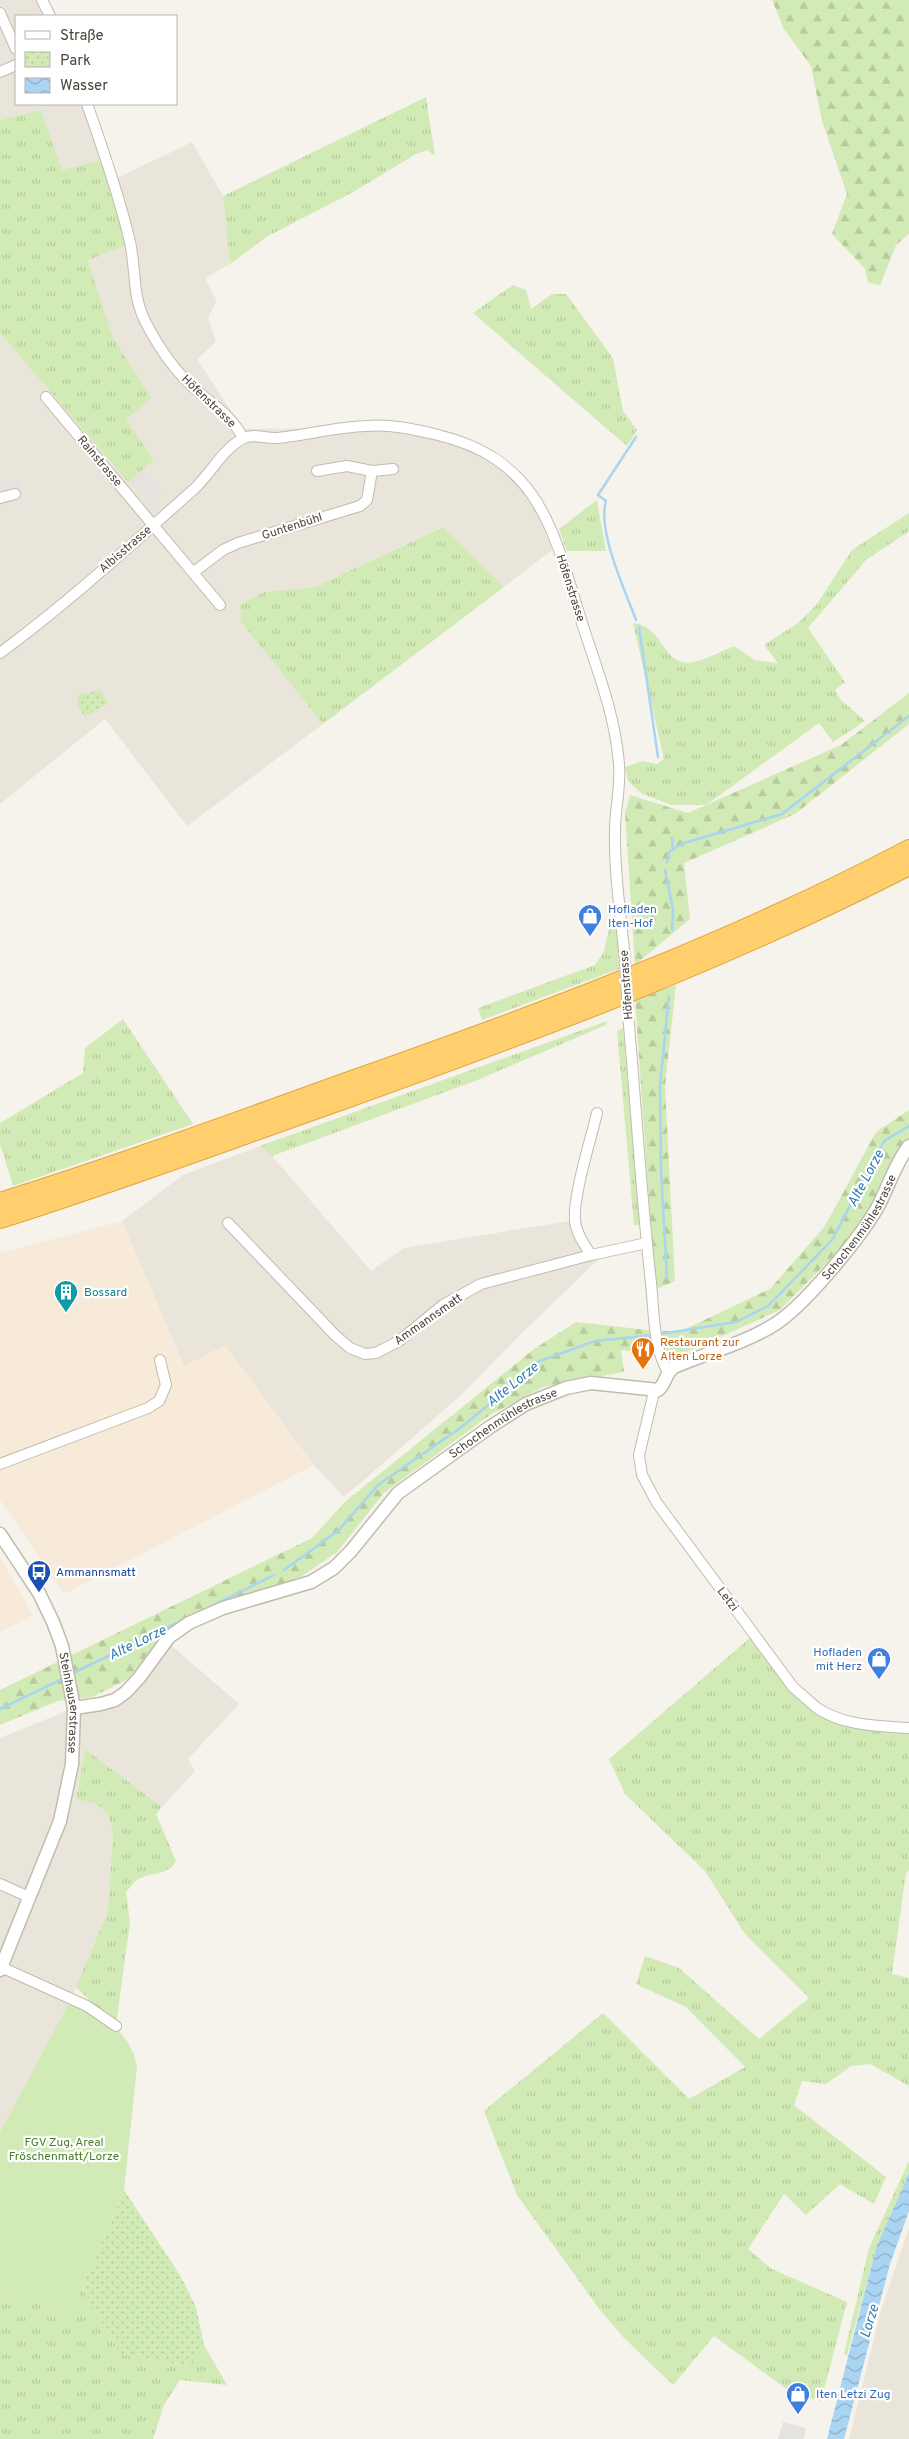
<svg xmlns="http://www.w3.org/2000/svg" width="909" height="2439" font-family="Overpass,sans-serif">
<defs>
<pattern id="grass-tufts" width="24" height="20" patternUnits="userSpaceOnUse" patternTransform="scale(1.25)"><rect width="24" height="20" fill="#d2eab5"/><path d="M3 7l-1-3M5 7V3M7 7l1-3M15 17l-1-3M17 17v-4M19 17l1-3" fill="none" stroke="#b6ca9c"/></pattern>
<pattern id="forest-firs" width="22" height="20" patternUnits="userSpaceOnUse" patternTransform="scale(1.25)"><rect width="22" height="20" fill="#d2eab5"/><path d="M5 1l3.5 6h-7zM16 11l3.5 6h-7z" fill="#b6ca9c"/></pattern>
<pattern id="park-dots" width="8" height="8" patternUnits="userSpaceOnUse" patternTransform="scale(1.25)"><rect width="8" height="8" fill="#d2eab5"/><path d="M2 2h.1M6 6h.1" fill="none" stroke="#b6ca9c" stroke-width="1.8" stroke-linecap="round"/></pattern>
<pattern id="water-waves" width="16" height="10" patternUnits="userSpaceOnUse" patternTransform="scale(1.25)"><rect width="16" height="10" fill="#a9d4f2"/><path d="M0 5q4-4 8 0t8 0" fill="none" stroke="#8caec5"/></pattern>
</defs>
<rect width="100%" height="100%" fill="#f6f3ec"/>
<path fill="#eae5da" d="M0,0H42L50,16H16V104H87L106,159L62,170L41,110L0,120Z
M192,142L223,196L230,264L205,278L217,301L208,317L216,342L197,359L243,429L400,428L468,444L528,489L552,550L504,587L442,527L315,587L264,592L241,622L323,724L187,826L105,719L0,804V333L128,481L154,460L125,420L151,398L113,337L88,259L113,180Z
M260,1146L272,1156L371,1271L404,1248L569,1221L599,1259L525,1330L459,1397L344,1497L314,1465L184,1366L122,1221L183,1175Z
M171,1645L239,1704L188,1759L195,1771L162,1807L85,1749L95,1803L108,1814L113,1832L108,1911L71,1999L0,2132V1738L74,1708L123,1696Z
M909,2228V2439H849L882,2307Z"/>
<path fill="#f7ead8" d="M122,1221L184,1366L225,1345L314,1465L64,1594L0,1500V1253Z
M0,1557L33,1615L0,1632Z"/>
<path fill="url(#grass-tufts)" d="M426,97L435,156L427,150L416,154L355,191L268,236L230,264L223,196Z
M41,110L62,170L106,159L127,245L88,260L113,337L151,398L126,420L154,460L128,482L0,333V120Z
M513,285L526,290L531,309L552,294H566L613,358L623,411L637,430L627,446L473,313Z
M597,500L606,551H567L559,529Z
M909,513V531L866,560L808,628L845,682L835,690L841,700L865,721L833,742L819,723L706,805H671L641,793L628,781L625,767L643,761L657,764L664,759L633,623C666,627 661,668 694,662C707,659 722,651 734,646L755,660L778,663L764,645L798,623L817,604L852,550Z
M443,527L504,587L323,724L241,622L240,605L264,592L315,587Z
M611,921L617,924L619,969L482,1020L478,1008L595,965L604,951Z
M123,1019L193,1124L13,1186L0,1144V1123L83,1073L85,1048Z
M607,1021L606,1025L475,1081L272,1156L260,1146Z
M623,1028L640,1225H634L617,1031Z
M751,1637C776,1671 799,1713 844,1725C864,1730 888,1730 909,1733V1870L906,1873L892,1974L909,1978V2086L870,2064L851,2066L826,2084L802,2081L794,2105L886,2177L874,2204L840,2184L806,2215L784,2194L748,2249L772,2269L847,2302L821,2401L792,2393L714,2336L673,2385L624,2338L600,2310L517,2195L484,2111L603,2013L689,2099L745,2067L686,2007L636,1984L645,1956L679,1968L759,2039L809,1998L745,1934L705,1871L625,1794L609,1759Z
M85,1749L162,1807L156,1814L176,1861C167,1877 151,1871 137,1880C133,1883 129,1889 126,1892L130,1922L116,2026L76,1987L108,1911L113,1832L108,1814L95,1803L76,1799Z
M909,2161V2173L876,2248L847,2355L844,2354L869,2248Z
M82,2288L121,2354L189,2367L204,2345L227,2385L180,2380L164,2405L153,2439H0V2292L69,2314Z"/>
<path fill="url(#forest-firs)" d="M772,0H909V234L896,245L880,285L868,283L865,269L832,234L847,194L822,121L811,66L784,29Z
M909,693V724L795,814L684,863L690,919L635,965L625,813L630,795L688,813L841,745Z
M676,985L665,1086L675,1281L655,1290L635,999Z
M909,1110V1142L855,1234L780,1310L675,1357L621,1350L624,1372L543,1387L490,1415L384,1493L337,1552L298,1579L237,1597L160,1635L134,1676L92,1697L58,1701L0,1725V1690L312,1538L346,1501L534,1349L576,1322L656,1331H681L770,1289L825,1226L876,1132Z"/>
<path fill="url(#park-dots)" d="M100,690L108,703L85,717L78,706V695Z
M124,2190L180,2275L196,2307L204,2345L190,2367L121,2354L82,2288Z"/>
<path fill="#d2eab5" d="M71,1999C100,2017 131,2030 137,2067L124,2190L82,2288L69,2314L0,2292V2132Z"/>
<path fill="#e5e3e0" d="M143,471L162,492L157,496L161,501L153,509L130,482Z
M18,479L23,501L0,505V486L4,485V481Z
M783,2422L806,2428L804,2439H778Z"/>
<path fill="url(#water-waves)" d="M909,2173V2211L890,2264L844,2439H827L876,2248Z"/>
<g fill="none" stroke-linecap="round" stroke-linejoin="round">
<path stroke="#a9d4f2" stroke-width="2.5" d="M636,437L598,495L606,501C597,531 625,590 636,620
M639,627L658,757
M672,838L673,850
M667,862L669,852L681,844L782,814L909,716
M665,870L673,910L672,930
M667,1279L661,1168L660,1086L669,996
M660,1334L736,1322L768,1306L832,1240L884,1141L909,1126
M284,1570L339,1530L378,1485L460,1428L507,1390L537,1362L595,1341L654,1335
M202,1611L274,1575
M71,1674L183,1620
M0,1709L64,1678"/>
<g stroke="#c2bbae" stroke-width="12">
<path id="minor" d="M42,0L50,16
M0,13L16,49
M0,72L16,65
M87,104C103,149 119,195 130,242C136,269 132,297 146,323C158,346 174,370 193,387C211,404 232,415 243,438
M46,397L220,605
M372,471L393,469
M0,498L15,494
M194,572L223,550L238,543L360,506L367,500L372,471L347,466L317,471
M0,653C68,603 130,546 193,490C211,474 222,449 244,438C254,433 266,439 277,438C307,435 336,427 366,426C390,424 414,429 438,435C542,460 554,534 582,623C597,670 615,714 619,764C621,787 615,808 615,831C614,873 621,917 625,960
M628,1014C636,1104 641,1194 651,1283C654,1311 653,1347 668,1372
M228,1223L335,1335L350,1348L365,1354L376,1353L399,1341L443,1305L481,1284L591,1255L647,1243
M591,1255C584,1244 576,1233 575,1220C573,1195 591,1139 597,1113
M654,1392L639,1455L642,1475L657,1503L793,1687C801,1694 809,1701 817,1708C844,1726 878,1726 909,1728
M0,1464L148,1408L159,1401L166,1385L160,1360
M0,1884L29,1897
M1,1967L87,2006L116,2026"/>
</g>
<g stroke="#c2bbae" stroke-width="15">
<g id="tertiary">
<path id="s1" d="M0,1534L39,1593L53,1622L62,1646L74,1708L72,1764L60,1821L0,1970"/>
<path id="s2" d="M74,1708L101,1704L115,1700L126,1692L139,1678L169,1637L189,1623L223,1608L311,1582L334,1568L351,1551L398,1493L490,1427L526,1404L566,1388L591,1383L658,1390C666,1384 665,1373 674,1367C707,1353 742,1344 772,1326C802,1309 858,1240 876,1210C888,1189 894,1165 909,1146"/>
</g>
</g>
<g stroke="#e0a43c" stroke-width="20">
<path id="motorway" d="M0,1202C118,1165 235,1122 352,1080C542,1013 731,943 909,849
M0,1219C115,1183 229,1140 343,1100C536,1031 726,960 909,866"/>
</g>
<use href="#minor" stroke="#fff" stroke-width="10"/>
<use href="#tertiary" stroke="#fff" stroke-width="12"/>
<use href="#motorway" stroke="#ffcf6e" stroke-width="18"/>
<g stroke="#c2bbae" stroke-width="12" stroke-linecap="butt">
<path id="minor-bridge" d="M625,960L628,1014"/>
</g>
<use href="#minor-bridge" stroke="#fff" stroke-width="10"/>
</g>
<defs>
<g id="shop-pin" transform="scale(1.25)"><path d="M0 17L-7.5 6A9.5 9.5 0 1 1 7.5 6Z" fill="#3f7fe0" stroke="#fff"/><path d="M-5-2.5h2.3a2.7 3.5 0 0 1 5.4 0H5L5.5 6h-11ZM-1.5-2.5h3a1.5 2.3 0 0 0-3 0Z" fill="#fff"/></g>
<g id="building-pin" transform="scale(1.25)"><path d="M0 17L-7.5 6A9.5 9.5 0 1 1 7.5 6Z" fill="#0f9aa8" stroke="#fff"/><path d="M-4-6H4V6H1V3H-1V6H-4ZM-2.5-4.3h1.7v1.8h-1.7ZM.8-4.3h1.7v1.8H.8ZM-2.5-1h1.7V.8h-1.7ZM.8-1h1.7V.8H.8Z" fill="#fff"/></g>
<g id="restaurant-pin" transform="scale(1.25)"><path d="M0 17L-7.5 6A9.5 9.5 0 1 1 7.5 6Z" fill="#e8710a" stroke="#fff"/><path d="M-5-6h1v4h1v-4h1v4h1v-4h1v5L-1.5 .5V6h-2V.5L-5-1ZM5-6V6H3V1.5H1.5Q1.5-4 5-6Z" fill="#fff"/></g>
<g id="bus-pin" transform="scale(1.25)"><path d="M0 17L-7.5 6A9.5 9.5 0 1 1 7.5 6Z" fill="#1a4fb4" stroke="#fff"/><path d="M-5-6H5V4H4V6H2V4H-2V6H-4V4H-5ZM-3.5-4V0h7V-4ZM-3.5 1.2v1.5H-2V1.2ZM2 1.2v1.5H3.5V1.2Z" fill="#fff"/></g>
</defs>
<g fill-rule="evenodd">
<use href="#shop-pin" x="590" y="916"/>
<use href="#building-pin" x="66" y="1292"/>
<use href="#restaurant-pin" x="643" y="1349"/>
<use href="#bus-pin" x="39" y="1572"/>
<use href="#shop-pin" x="879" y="1659"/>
<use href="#shop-pin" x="798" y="2394"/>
</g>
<g text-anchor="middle" stroke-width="4.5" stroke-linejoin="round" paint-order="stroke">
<g font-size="12" fill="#4b4439" stroke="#fff">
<text transform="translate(209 401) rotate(44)" y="4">Höfenstrasse</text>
<text transform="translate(100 461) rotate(50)" y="4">Rainstrasse</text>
<text transform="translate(292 526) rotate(-18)" y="4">Guntenbühl</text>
<text transform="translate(125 549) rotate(-41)" y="4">Albisstrasse</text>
<text transform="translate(571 588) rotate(72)" y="4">Höfenstrasse</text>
<text transform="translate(626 985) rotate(-94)" y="4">Höfenstrasse</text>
<text dy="4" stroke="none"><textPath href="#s2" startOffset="964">Schochenmühlestrasse</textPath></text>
<text transform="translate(428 1319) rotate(-35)" y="4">Ammannsmatt</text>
<text dy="4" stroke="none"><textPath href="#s2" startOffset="531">Schochenmühlestrasse</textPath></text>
<text transform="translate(728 1599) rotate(53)" y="4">Letzi</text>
<text dy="4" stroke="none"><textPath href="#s1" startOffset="186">Steinhauserstrasse</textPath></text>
</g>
<g font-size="12" fill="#366cbe" stroke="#fff" text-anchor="start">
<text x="608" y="913">Hofladen<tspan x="608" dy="14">Iten-Hof</tspan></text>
<text x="862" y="1656" text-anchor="end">Hofladen<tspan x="862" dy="14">mit Herz</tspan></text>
<text x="816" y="2398">Iten Letzi Zug</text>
</g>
<g font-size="12" fill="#0d838f" stroke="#fff" text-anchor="start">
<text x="84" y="1296">Bossard</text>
</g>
<g font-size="12" fill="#c56008" stroke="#fff" text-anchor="start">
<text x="660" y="1346">Restaurant zur<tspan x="660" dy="14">Alten Lorze</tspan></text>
</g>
<g font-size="12" fill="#164399" stroke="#fff" text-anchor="start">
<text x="56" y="1576">Ammannsmatt</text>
</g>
<g font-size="12" fill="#4a7f2a" stroke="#fff">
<text x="64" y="2146">FGV Zug, Areal<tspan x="64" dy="14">Fröschenmatt/Lorze</tspan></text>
</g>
<g font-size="14" font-style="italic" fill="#2e7ab2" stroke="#fff">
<text transform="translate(865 1178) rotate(-62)" y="5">Alte Lorze</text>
<text transform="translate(512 1384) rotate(-39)" y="5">Alte Lorze</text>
<text transform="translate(137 1642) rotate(-26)" y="5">Alte Lorze</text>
<text transform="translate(869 2321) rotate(-73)" y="5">Lorze</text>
</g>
</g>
<rect x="15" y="15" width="162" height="90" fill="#ffffff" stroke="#b7b4b0"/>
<rect x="25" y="31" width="25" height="8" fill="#ffffff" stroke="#b7b4b0"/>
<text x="60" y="40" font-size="15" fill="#4b4439">Straße</text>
<rect x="25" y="52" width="25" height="15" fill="url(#park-dots)" stroke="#b7b4b0"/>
<text x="60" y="65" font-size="15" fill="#4b4439">Park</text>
<rect x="25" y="78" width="25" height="15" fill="url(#water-waves)" stroke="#b7b4b0"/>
<text x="60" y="90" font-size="15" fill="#4b4439">Wasser</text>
</svg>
